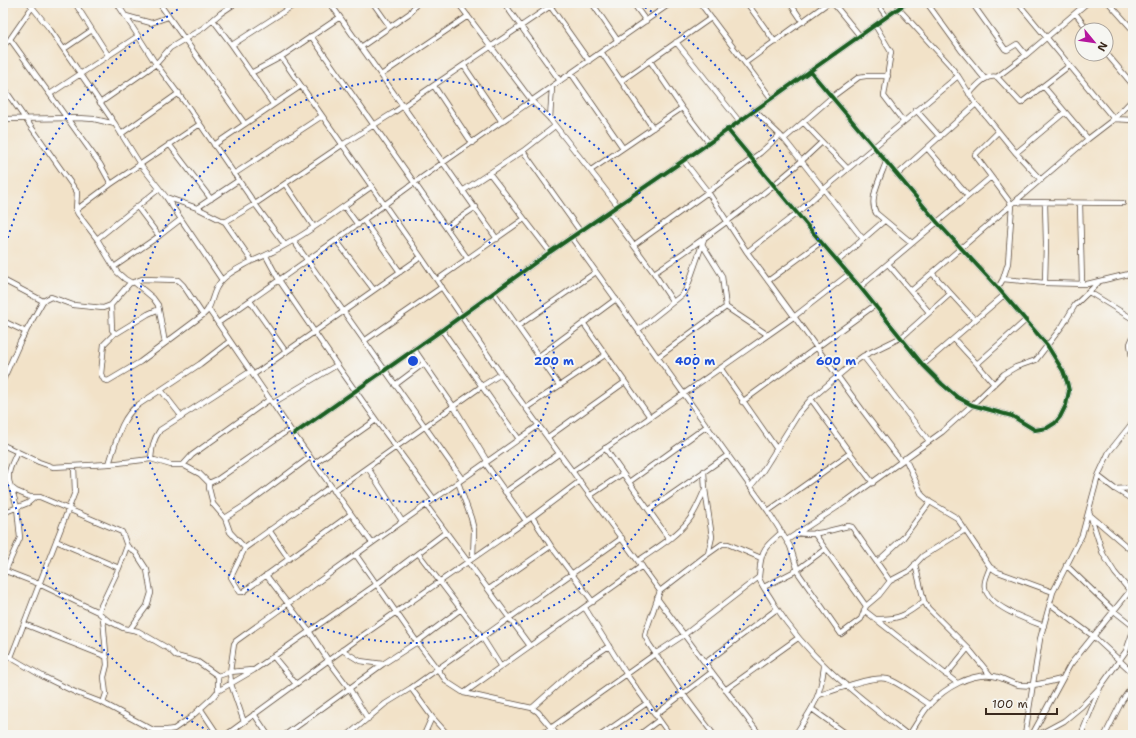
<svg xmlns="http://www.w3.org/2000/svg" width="1136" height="738" font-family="'Shantell Sans',sans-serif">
<rect width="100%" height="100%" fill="#f6f6f2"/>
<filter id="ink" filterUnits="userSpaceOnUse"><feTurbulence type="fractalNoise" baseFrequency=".025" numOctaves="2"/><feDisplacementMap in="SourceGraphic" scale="8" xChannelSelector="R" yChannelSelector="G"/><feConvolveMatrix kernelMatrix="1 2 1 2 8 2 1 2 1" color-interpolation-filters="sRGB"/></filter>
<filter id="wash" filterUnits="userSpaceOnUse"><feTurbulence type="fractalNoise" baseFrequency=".012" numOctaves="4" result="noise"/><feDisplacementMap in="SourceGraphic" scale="16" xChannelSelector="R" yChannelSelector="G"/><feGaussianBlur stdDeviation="0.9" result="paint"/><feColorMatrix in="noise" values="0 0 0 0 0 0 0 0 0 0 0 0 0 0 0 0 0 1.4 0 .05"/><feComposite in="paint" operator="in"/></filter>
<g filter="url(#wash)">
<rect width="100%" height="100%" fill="#f2e2c8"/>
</g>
<g filter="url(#ink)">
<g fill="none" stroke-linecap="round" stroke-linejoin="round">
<g stroke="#564638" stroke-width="6">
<path id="street" d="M29,3L49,28L115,124L140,164L166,197L222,280
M75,3L108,55
M117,3L156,64L189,108L255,204L285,245
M159,3L245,124
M330,3L497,239
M373,3L390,27
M458,3L532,101L550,119L618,206
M504,3L560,81
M548,3L589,61
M592,3L618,41
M633,3L646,21
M700,3L771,98
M747,3L775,42
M790,3L803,22
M833,3L860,36
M877,3L886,16
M927,3L961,50L985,79
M972,3L1005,49L1007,50L1017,44L1026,55
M1018,3L1114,119L1133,120
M1109,3L1133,30
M898,8L949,64L958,76L976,104L1016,153L1041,180
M1076,14L1088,30
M126,16L151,23L168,17
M213,20L232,45L273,104
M875,25L891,52L884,96L903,121
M311,36L468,259
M10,39L100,164L111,184L200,124
M676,42L739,121
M232,45L297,3
M3,46L10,39L35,3
M361,47L410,13L417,3
M64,49L92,30
M602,53L653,128
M1106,53L1133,85
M281,57L421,257L501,374L660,591
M650,61L682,108L709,143
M745,63L828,3
M464,66L502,122
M251,73L281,57L340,17
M571,73L623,148
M381,75L468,16
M997,77L1021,103L1069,66
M621,81L711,18
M434,86L472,143
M3,87L77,192L76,210L78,214L97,239L117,272L125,279L132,283L142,279L178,280L183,285L203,315
M1044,87L1088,139
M50,94L138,36
M969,94C977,86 985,74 997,77L1026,55L1087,3
M100,103L156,64L170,48L203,28L221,13L236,3
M754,110L784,139L863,239
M916,110L940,137
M3,119L78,118L94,119L115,124
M550,119L552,87
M804,123L847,168
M727,129L821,242L860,287L923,365L942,384L957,397L972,405L1012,416L1035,430L1047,428L1055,423L1060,417L1066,405L1069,391L1067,382L1063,371L1047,345L998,288L937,222L810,71
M121,134L179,93
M784,139L832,97L859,77L866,76H888
M169,144L211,199
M214,145L301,86
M927,148L968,196
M523,151L580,231
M1016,153L1065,112
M683,160L708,192L747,252L863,411L901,461
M886,162C881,177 868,199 876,213L912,243
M591,170L682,108
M234,174L322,116
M490,174L550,252
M897,175L976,104
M285,184L314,227
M464,190L523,151L555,126
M166,197L197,208L225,222L255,204L342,145L393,113L555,3
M1015,202L1123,203
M1080,203L1082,284
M344,206L358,225
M138,208L159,236
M197,208L239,180
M76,210L111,184
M609,212L654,273
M364,221L400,272
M446,227L476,207
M571,237L768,511L790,546L799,574L841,634L861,619L866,606L879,595L890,581L909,571L923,556L965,530
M97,239L159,189
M293,240L462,479
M336,240L374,290
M702,244L722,276L726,307
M634,245L708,192L760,153L780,135
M747,252L797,213L824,189L958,76
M266,256L279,280L337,365
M252,261C296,244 333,213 371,187
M838,261L884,221
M888,264L929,312
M114,267L159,236L181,219
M932,273L975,320
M1003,279L1045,283L1087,284L1133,273
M3,280L43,301
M437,280L524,219
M768,281L821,242
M134,282L153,298L158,305L165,343
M1045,283L1046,243L1045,203
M860,287L991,177
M998,288L1003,279L1008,263L1012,205L975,155L998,132
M911,291L1088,139L1114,119L1133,99
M1089,292L1133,319
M494,293L559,385
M250,301L286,352
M673,302L654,273C713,233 770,192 822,142
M111,305L112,330L115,333
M726,307L768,335
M159,309L148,314L117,333H115L104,344L101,374L104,380L108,381L140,362L203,315C212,308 211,297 217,287C224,274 240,268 252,261L225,222
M209,310L290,429L372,543
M3,321L26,332
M218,323L336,240L414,183L671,3
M584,324L650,417
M518,326L596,272
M442,330L519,439
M638,330L682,295L687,288L704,239
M1133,337L1130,344L1133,365
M954,339L977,364L1026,320
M364,341L442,287
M414,349L454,407L487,461
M539,356L616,299
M863,356L929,441
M658,357L726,307
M977,364L994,384
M923,365L1004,295
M721,369L776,448
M253,375L421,257
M3,380L20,342L43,301L51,297L73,305L103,308L111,305L130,283
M395,385L423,364
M161,390L182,417
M811,399L850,453
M742,402L875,305
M273,403L337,365L376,420
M526,408L605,355
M294,434L442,330L550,252L709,143L906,3
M548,437L625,382
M3,445L39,462L53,467L109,464L151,459L171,465H183L200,474L209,483L218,479L290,429
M605,448L669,539
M17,452C12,464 5,474 11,487L16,491L30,497H40L122,532L127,546L119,568
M905,458L922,495L930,502L957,518L990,567L998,572L1053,592
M151,459C152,447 153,440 160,430L251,371
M315,463L376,420L434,499
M485,463L526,521
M109,464C116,444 120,418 138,405L200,364L230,341
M183,465L192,455L270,399
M368,468L402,521
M573,471L795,316L849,274
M704,471L705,489L712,537L708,554
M1098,476L1115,489L1133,500
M458,482L471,518L474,530L473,557
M629,482L707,426
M209,483V488L213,504L225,518L230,532L245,548
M331,486L245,548L231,577L240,592H243L351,514
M751,486L762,472L799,413L811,399L852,364L863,356L902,337L950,294
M1115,489L1133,488
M334,491L482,386L501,374
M505,492L560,453
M591,495L622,474
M426,505L530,646
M649,510L728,455
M768,511L850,453L873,483
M1089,511L1103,554L1115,573L1130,591
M3,513L28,503L34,498
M1090,515L1133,552
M532,517L551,546L593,602
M225,518L247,504L310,457
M269,530L289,559
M782,532C769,544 762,547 760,566C760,570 759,574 759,578C762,587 770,596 774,604C809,660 858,696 908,735
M797,533C814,536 831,530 848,526L852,527L890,581
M814,533L866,606
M787,540L845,502L942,432L972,405L1004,374L1016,367L1036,360L1063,325L1075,305L1099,282
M127,546L136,553L147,570L151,593L147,606L130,629
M418,553L482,637L501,667
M356,555L417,642L447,682L464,693L532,708L538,712L557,735
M638,561C655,549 676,537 689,520C696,511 700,500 705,489
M878,561L903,538L930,502
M915,564L924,601L928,608L968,648L991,676
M1066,565L1114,611L1133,626
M990,567C988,574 983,581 985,588C989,607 1028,620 1044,626
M3,570L39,584L98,612L119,568L56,541
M266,575L309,631L328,660L349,688L368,719
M3,576L20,538L17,507L11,487
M764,587L797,570L825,549
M489,589L551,546
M657,598L705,663L760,735
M1050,604L1093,636L1133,673
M585,608L627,675L670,735
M864,610L957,683
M98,612L107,620L123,628L138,631L169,649L176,656L198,662L218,676L230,672L252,670
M103,618L107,665L104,677L106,694L103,703
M876,619C899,620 906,615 924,601
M24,624L107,657
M342,650L360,661L383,664
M3,653L44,677L77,693L103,703L153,730H167L174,729L190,718L213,697L218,691L254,670L377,584L446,532
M273,656L296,684
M11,657L75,492L74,466
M705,663L777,609
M946,675L968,648
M411,688L432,717L448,735
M725,690L798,638
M218,691V676
M464,693L642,566
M819,695C835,691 871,675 887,679C899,682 919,698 930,705
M200,708L218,735
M532,708L579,666L609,646
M812,709L848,735
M254,714L268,735
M655,715L712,672
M244,722L231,684L230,672L234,644L236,641L372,543L539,425
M226,735L359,638L532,517L580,481
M285,735L383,664L417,642L461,609
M348,735L385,704L411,688L622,538
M424,735L432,717
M541,735L655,654L684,635L759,577
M601,735L647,703
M639,735L659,720
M714,735L683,694L649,644L645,636L646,631L660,591L708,554L722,544H728L761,558
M795,735C812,709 820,699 824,667
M909,735C916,725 922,713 930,704C945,688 970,673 993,676C1002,677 1010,683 1019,685C1033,687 1048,682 1062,679
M1025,735L1040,639L1053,592L1082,535L1098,476L1109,452L1133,422
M1032,735L1070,665L1133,587
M1038,735L1064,721L1082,706L1101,686L1126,651L1133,631
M1081,735L1100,688
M1105,735L1122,701L1133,685"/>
</g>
<use href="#street" stroke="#fff" stroke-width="4.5"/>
<g stroke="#f6f6f2" stroke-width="6">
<path id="cycleway" d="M727,129L821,242L860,287L923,365L942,384L957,397L972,405L1012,416L1035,430L1047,428L1055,423L1060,417L1066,405L1069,391L1067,382L1063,371L1047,345L998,288L937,222L810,71
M294,434L442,330L550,252L709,143L906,3"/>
</g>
<use href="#cycleway" stroke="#1b5e20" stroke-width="4"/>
</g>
</g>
<g fill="none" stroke="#1d4ed8" stroke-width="2" stroke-dasharray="2 4">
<circle cx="413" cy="361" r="141"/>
<circle cx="413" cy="361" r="282"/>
<path d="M214 734A423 423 0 0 1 3 467M3 255A423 423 0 0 1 186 4M640 4A423 423 0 0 1 612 734"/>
</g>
<circle cx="413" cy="361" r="6" fill="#1d4ed8" stroke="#f6f6f2" stroke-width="2"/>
<g font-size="12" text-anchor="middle" font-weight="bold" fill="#1d4ed8" stroke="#f6f6f2" stroke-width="4" stroke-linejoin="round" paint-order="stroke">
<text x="554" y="365">200 m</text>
<text x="695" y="365">400 m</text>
<text x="836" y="365">600 m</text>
</g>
<rect width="1136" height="738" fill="none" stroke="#f6f6f2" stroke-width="16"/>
<g transform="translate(1094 42) rotate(119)"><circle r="19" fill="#f6f6f2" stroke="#aba49d"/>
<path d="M0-3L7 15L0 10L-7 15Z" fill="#b5179e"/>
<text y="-6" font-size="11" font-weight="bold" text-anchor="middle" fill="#3b2a1e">N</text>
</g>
<path d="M986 708v6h71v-6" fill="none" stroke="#3b2a1e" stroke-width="2"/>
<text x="992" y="708" font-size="12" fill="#3b2a1e" stroke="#f6f6f2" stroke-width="3" paint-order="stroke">100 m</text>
</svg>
